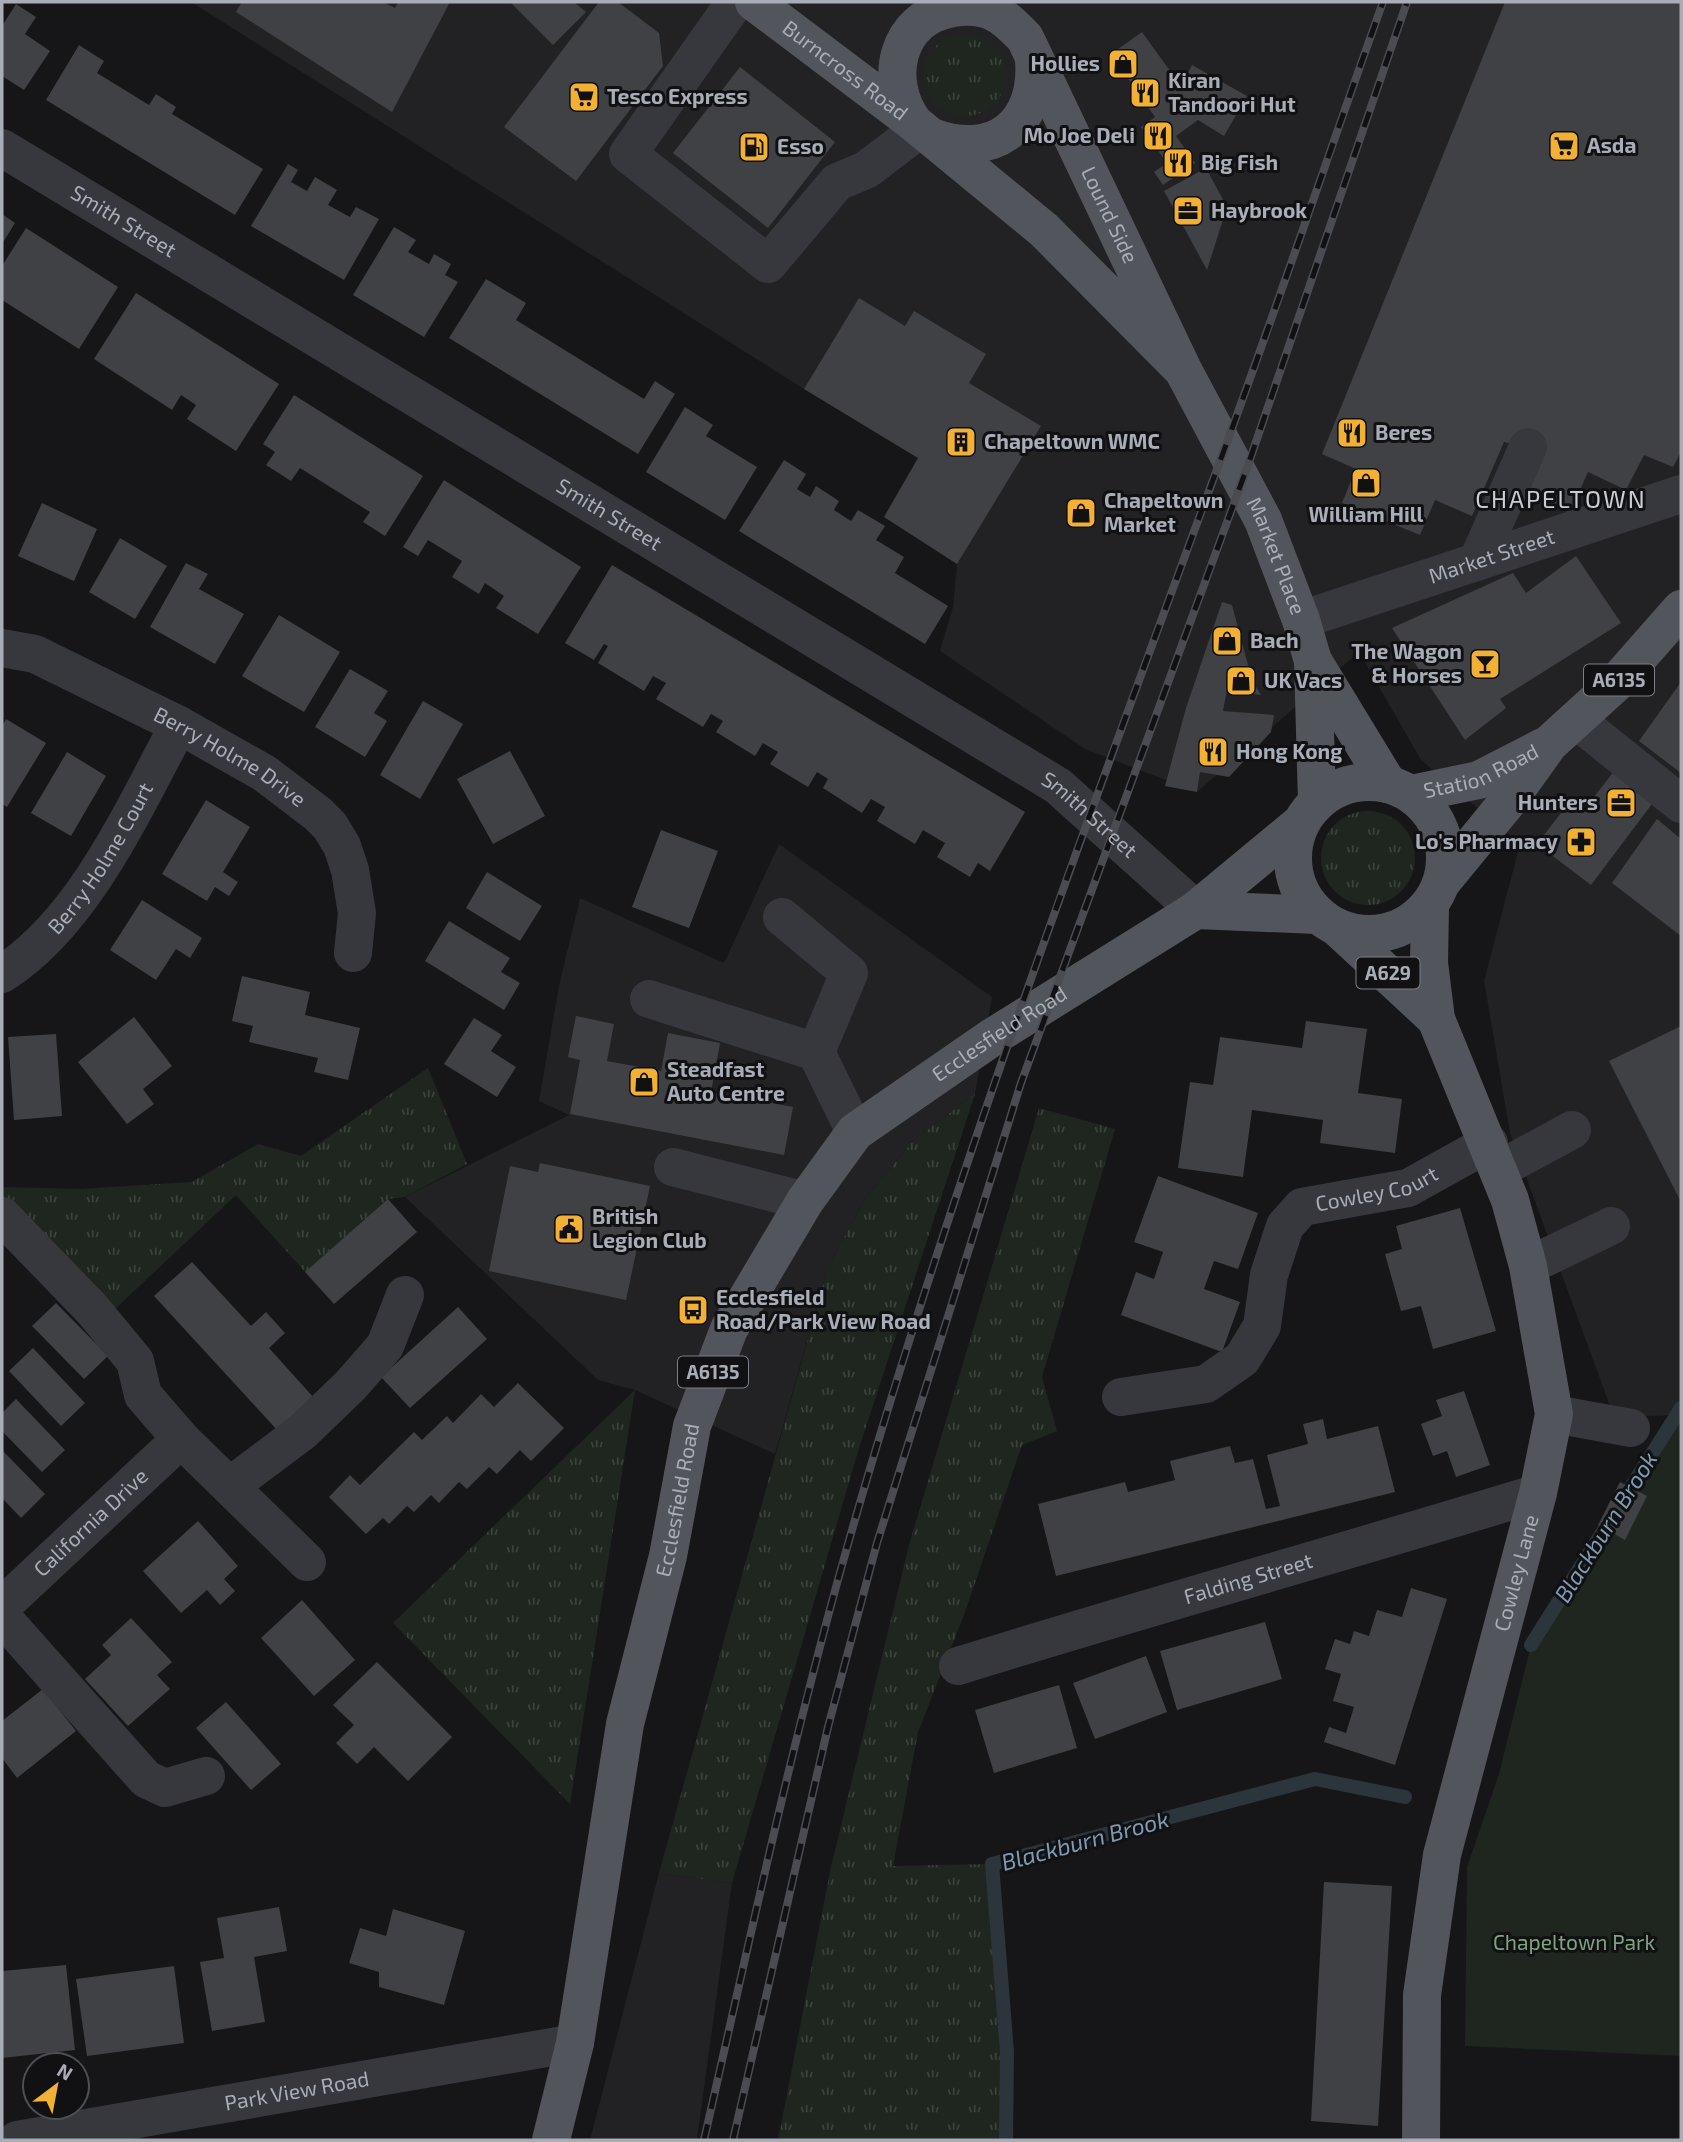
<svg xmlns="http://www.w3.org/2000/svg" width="1683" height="2142" font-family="'Exo 2',sans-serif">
<defs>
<pattern id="grass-tufts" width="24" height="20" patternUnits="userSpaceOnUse" patternTransform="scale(1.75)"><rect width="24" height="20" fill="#1e261f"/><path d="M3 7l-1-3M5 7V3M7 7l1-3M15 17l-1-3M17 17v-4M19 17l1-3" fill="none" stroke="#3c433d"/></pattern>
</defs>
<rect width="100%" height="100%" fill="#161618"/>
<path fill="#222225" d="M191,2H1681V1408L1677,1415L1614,1417L1510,1133L1484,981L1520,844L1421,760L1359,652L1197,792L1085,749L940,651L953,607L957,564L884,517L918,458L804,389Z
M779,844L992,997L975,1094L915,1139L867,1196L828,1267L775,1454L635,1390L598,1380L405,1197L569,1115L539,1101L559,986L580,898L724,963Z
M659,1873L732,1883L697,2140H590Z"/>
<path fill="url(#grass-tufts)" d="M924 75a41 41 0 1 1 82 0a41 41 0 1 1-82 0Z
M1321 858a47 47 0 1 1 94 0a47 47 0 1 1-94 0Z
M428,1068L467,1164L405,1197L388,1199L305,1272L236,1195L114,1310L2,1196V1187L79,1189L192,1182L258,1144L301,1156Z
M975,1094L859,1448L732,1883L659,1873L828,1267L867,1196L915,1139Z
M1039,1108L1115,1129L1042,1377L1057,1431L1022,1445L964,1615L918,1732L893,1866L992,1864L1007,2052L1006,2140H778L831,1867L909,1545Z
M635,1390L570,1804L393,1623Z"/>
<path fill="#1e261f" d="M1681,1408V2056L1465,2046L1467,1867L1499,1774L1531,1645Z"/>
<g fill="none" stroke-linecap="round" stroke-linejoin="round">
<path stroke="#2c353c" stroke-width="14" d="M1531,1645L1681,1408
M1006,2140L1007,2052L992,1864L1315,1779L1405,1797"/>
</g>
<path fill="#404145" d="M242,2H383L395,8L398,2H450L392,112L236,12Z
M510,2H574L586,12L553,45Z
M599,2H618L659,33L663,66L576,181L504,127Z
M1505,2H1681V452L1673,467L1644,455L1626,490L1588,472L1570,513L1526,494L1528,447L1504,442L1472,516L1435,500L1420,535L1342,503L1356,469L1322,454Z
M16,4L36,17L25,34L50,51L24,90L2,76V26Z
M1142,32L1181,86L1192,65L1247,96L1224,136L1198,120L1176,136L1195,163L1163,185L1154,172L1167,163L1141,127L1155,117L1111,54Z
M79,45L104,61L97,73L149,105L156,94L176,107L172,114L263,169L235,215L46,100Z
M740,67L835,142L768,228L673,153Z
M288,164L298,170L291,182L307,191L315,177L337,190L328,205L350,217L356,207L379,219L344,280L251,226Z
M1206,168L1227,207L1207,270L1164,191Z
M2,214L15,223L2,244Z
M394,227L416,240L408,252L429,264L434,254L451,264L445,275L458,282L424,337L353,295Z
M26,228L118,287L79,349L2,300V266Z
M486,279L526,303L516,320L644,399L655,381L675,394L638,454L449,338Z
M136,293L279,384L236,451L187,419L196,405L181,395L172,410L94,359Z
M859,298L905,326L914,311L986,354L969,383L1041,426L957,564L884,517L918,458L804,389Z
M294,395L423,476L385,536L363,522L370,512L300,468L291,481L266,465L275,452L263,444Z
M685,407L713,425L706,436L757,467L725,520L646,472Z
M784,460L806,474L797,489L810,497L816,486L839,501L834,510L851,521L858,510L885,526L876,540L904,557L895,573L948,606L925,644L739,531Z
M444,480L581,567L538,634L496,608L504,596L485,583L479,594L452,577L462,561L428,540L418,556L403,547Z
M42,503L97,529L74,581L18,556Z
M120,538L167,566L135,619L89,592Z
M1576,556L1621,623L1500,699L1506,708L1465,740L1392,628L1513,573L1526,593Z
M186,563L208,574L199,589L244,614L215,664L150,627Z
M612,565L1025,812L990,871L978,863L970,877L937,857L945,843L923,830L915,844L877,821L885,807L871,799L862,813L823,788L828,779L817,772L808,787L770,764L778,752L763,743L755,756L716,732L723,721L711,714L703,727L656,699L666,683L653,676L644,691L598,663L608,646L604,644L594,660L565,643Z
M1222,602L1232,605L1252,680L1261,695L1227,690L1223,711L1274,715L1271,732L1229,777L1200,772L1197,792L1165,786L1186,708Z
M279,615L340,652L304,712L242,676Z
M350,669L388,691L374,713L387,721L365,757L315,727Z
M1681,682V773L1639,741Z
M423,701L463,724L420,799L380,775Z
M6,719L46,743L7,807L2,804V726Z
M510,751L545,816L493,844L457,779Z
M67,752L106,776L71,836L31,813Z
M1618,766L1658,796L1591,885L1537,844L1571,800L1584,810Z
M206,800L250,827L223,872L238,882L229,896L215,887L207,901L162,874Z
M1657,819L1681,839V936L1612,883Z
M661,830L718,851L689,928L632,907Z
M487,872L542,906L520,941L466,908Z
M142,900L202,938L190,958L176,949L156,980L110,950Z
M449,921L510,958L501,972L520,983L504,1010L425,961Z
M242,976L310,992L305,1015L360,1028L348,1080L314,1072L318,1058L249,1042L253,1026L232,1021Z
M576,1016L614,1024L607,1061L661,1071L668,1033L720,1043L711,1092L793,1107L784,1155L570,1114L580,1060L568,1057Z
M134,1017L172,1066L143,1089L154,1104L127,1124L78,1062Z
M474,1018L502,1035L491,1051L516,1067L497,1097L444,1064Z
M1306,1021L1367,1029L1358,1093L1402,1099L1395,1153L1320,1143L1323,1120L1252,1110L1243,1177L1178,1168L1190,1082L1213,1085L1220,1037L1302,1048Z
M1681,1026V1202L1609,1061Z
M56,1034L62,1116L14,1120L8,1037Z
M540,1163L650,1186L626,1300L489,1271L510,1166L538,1172Z
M1158,1176L1258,1213L1238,1269L1214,1261L1204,1289L1240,1302L1222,1352L1121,1315L1136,1272L1154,1279L1163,1252L1134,1242Z
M388,1199L417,1232L334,1304L305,1272Z
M1460,1208L1496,1331L1433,1349L1421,1306L1401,1311L1385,1254L1402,1249L1396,1226Z
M192,1262L251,1326L266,1312L285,1333L269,1348L314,1398L278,1431L154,1296Z
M56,1303L108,1356L84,1379L32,1326Z
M458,1307L487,1339L410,1408L381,1377Z
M33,1348L85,1403L61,1426L9,1371Z
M518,1383L564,1428L531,1461L520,1450L497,1474L489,1467L467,1489L459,1482L439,1503L431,1495L414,1512L407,1506L389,1524L383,1518L366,1534L329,1497L350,1475L360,1485L414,1432L422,1440L447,1416L453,1423L481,1394L494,1407Z
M1464,1391L1490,1465L1456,1477L1447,1451L1433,1456L1421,1424L1442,1416L1436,1400Z
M16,1399L65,1450L42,1472L2,1431V1413Z
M1323,1419L1327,1439L1378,1426L1395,1492L1056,1576L1038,1504L1125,1482L1128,1492L1175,1480L1170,1461L1230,1446L1235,1463L1253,1459L1266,1509L1280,1506L1267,1455L1308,1444L1303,1424Z
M2,1450L45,1494L21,1518L2,1498Z
M1620,1482L1647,1496L1625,1540L1598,1525Z
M198,1521L238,1566L224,1579L235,1591L220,1605L207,1590L181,1613L143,1571Z
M1411,1588L1447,1599L1395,1765L1324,1742L1329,1727L1346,1733L1354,1707L1333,1701L1341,1674L1325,1669L1335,1639L1350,1644L1354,1631L1369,1636L1377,1610L1402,1617Z
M302,1600L355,1660L314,1696L261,1638Z
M131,1618L172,1662L157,1675L170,1689L128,1726L85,1679L111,1655L102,1645Z
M1265,1622L1282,1679L1177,1710L1160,1651Z
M1146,1656L1167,1712L1095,1739L1073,1683Z
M377,1662L452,1737L408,1781L374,1747L357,1764L336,1743L354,1725L333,1705Z
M1059,1685L1077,1748L994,1773L975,1710Z
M43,1689L76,1731L17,1778L2,1758V1721Z
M226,1702L281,1764L251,1790L196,1728Z
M1324,1882L1392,1886L1378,2126L1311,2121Z
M279,1907L287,1951L254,1957L265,2022L212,2031L200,1962L224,1958L217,1918Z
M393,1909L465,1931L444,2005L379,1987V1972L349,1963L360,1928L386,1936Z
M66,1965L75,2050L2,2058V1971Z
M174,1966L184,2043L87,2056L76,1979Z"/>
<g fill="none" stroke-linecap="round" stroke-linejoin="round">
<g stroke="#37383d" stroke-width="38">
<path d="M735,2L628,154L768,264L837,182L866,170L920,129"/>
<path id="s1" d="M2,148L1058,786L1196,910"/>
<path d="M1477,562L1528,447"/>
<path id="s2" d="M1301,620L1681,494"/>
<path id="s3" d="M2,648L35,654L179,725L264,773L318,814L330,826L342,846L350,870L357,913L353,953"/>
<path d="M1576,720L1681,804"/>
<path d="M782,917L849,973L816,1052"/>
<path id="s4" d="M2,974C85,921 133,809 179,725"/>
<path d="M649,999L816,1052L855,1132"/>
<path d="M673,1167L805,1201"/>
<path d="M1500,1169L1572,1130"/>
<path d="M2,1216L92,1309L135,1361L143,1395L181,1439L307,1562"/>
<path d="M1528,1266L1611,1226"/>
<path id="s5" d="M1121,1397L1206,1384L1242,1359L1262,1326L1269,1275L1285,1226L1302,1207L1408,1188L1489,1143"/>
<path d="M1554,1414L1631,1428"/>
<path d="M230,1486L302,1432L350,1386L385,1346L405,1295"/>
<path id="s6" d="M2,1606L181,1439"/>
<path d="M2,1617L146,1779L165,1788L206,1776"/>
<path id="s7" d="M958,1666C1151,1606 1345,1552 1538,1493"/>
<path id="s8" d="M17,2140L575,2043"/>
</g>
<g stroke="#53555c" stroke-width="38">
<path id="s9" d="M754,2L913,122"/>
<path d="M932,137C994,160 1039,125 1034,60"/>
<path id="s10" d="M1183,370L1044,230L914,123C883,81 895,18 953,8C965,6 979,6 991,11C1005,17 1014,27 1025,38L1183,370L1263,520L1301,620L1313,661L1388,784"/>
<path d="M1313,661L1317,802"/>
<circle cx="1369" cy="858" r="76"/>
<path id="s11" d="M1411,794L1479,780L1543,747"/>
<path d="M1441,883L1509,800L1549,744L1615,684L1681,609"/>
<path d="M1196,910L1317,915"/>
<path d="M1339,929L1436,1019"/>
<path id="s12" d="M551,2140L575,2043L625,1724L668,1556L692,1426L729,1329L805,1201L855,1132L994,1036L1196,910L1301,823"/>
<path id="s13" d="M1421,2140L1422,1995L1442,1855L1538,1493L1554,1414L1528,1266L1510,1200L1436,1019L1429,963L1430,906"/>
</g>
<g stroke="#4a4c52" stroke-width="8">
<path id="rail" d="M704,2140C750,1939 793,1736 850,1537C953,1178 1084,830 1213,480C1272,322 1326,161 1383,2
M733,2140L828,1727L877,1543L1021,1083L1248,465L1407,2"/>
</g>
<use href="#rail" stroke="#111113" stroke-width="5" stroke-dasharray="16" stroke-linecap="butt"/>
</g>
<defs>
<g id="shop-square" transform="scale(1.575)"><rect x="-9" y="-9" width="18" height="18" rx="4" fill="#f2b134" stroke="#111113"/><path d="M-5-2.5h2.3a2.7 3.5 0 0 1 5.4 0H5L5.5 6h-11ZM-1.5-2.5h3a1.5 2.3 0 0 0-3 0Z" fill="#111"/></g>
<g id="restaurant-square" transform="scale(1.575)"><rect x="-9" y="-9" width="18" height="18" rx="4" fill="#f2b134" stroke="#111113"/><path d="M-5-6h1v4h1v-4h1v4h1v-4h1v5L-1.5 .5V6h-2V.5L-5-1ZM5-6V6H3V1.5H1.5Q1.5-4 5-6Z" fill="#111"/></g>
<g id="supermarket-square" transform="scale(1.575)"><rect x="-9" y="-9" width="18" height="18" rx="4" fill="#f2b134" stroke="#111113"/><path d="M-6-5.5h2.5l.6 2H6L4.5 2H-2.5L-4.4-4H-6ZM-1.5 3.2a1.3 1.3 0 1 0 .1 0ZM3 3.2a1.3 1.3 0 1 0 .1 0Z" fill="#111"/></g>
<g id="fuel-square" transform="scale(1.575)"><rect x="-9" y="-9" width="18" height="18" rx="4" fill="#f2b134" stroke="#111113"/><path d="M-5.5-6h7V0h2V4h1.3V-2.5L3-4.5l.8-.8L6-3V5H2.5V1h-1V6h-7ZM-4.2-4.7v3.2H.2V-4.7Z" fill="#111"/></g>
<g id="office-square" transform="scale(1.575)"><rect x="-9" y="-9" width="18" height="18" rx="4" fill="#f2b134" stroke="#111113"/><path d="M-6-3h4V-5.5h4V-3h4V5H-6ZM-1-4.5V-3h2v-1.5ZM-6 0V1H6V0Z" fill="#111"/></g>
<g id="building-square" transform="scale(1.575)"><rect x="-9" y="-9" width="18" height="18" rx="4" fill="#f2b134" stroke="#111113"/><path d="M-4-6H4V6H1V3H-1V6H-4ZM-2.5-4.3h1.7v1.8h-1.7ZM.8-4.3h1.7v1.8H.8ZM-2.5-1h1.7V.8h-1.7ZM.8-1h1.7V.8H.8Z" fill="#111"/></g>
<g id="bar-square" transform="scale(1.575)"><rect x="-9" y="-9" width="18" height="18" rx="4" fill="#f2b134" stroke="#111113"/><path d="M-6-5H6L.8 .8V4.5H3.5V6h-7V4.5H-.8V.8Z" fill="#111"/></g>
<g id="pharmacy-square" transform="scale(1.575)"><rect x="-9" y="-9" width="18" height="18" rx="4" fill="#f2b134" stroke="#111113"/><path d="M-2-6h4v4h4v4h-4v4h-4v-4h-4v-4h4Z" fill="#111"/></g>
<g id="civic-square" transform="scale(1.575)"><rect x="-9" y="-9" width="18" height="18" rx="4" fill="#f2b134" stroke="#111113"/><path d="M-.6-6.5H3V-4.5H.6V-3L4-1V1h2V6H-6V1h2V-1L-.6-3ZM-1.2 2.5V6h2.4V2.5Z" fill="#111"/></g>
<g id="bus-square" transform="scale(1.575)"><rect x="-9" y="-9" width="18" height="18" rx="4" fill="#f2b134" stroke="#111113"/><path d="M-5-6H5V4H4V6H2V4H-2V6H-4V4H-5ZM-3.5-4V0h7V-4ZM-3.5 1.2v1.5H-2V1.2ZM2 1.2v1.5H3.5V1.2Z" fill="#111"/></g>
</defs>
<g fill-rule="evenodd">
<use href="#shop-square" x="1123" y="64"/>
<use href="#restaurant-square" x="1145" y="93"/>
<use href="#supermarket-square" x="584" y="97"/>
<use href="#restaurant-square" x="1158" y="136"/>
<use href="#supermarket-square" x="1564" y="146"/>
<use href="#fuel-square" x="754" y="147"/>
<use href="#restaurant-square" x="1178" y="163"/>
<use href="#office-square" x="1188" y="211"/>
<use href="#restaurant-square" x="1352" y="433"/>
<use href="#building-square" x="961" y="442"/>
<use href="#shop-square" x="1366" y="483"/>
<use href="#shop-square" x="1081" y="513"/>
<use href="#shop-square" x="1227" y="641"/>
<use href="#bar-square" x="1485" y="664"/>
<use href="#shop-square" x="1241" y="681"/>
<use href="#restaurant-square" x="1213" y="752"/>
<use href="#office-square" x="1621" y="803"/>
<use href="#pharmacy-square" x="1581" y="842"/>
<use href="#shop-square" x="644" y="1082"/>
<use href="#civic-square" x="569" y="1229"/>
<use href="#bus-square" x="693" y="1310"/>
</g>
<g text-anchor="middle" stroke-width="6" stroke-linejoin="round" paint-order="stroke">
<g fill="#111113" stroke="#7b7e86" stroke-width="2">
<rect x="1584" y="664.5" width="70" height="31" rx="5"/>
<rect x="1356.5" y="957.5" width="63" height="31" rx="5"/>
<rect x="678" y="1356.5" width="70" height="31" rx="5"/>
</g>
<g font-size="19" font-weight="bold" fill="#a8adb8">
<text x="1619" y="687">A6135</text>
<text x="1388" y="980">A629</text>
<text x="713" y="1379">A6135</text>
</g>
<g font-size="21" font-weight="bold" fill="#a8adb8" stroke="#111113" text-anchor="start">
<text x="1100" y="71" text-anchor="end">Hollies</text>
<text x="1168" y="88">Kiran<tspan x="1168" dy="24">Tandoori Hut</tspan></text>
<text x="607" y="104">Tesco Express</text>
<text x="1135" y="143" text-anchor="end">Mo Joe Deli</text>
<text x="1587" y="153">Asda</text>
<text x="777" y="154">Esso</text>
<text x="1201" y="170">Big Fish</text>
<text x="1211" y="218">Haybrook</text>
<text x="1375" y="440">Beres</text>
<text x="984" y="449">Chapeltown WMC</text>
<text x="1104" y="508">Chapeltown<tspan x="1104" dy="24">Market</tspan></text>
<text x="1366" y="522" text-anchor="middle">William Hill</text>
<text x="1250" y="648">Bach</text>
<text x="1462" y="659" text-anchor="end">The Wagon<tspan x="1462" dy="24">&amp; Horses</tspan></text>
<text x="1264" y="688">UK Vacs</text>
<text x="1236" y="759">Hong Kong</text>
<text x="1598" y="810" text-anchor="end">Hunters</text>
<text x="1558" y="849" text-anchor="end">Lo's Pharmacy</text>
<text x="667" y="1077">Steadfast<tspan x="667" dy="24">Auto Centre</tspan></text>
<text x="592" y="1224">British<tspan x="592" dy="24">Legion Club</tspan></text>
<text x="716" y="1305">Ecclesfield<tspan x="716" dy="24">Road/Park View Road</tspan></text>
</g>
<g font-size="21" fill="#a8adb8" stroke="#111113">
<text dy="7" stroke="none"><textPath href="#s9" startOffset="114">Burncross Road</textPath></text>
<text dy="7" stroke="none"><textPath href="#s10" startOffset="791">Lound Side</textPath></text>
<text dy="7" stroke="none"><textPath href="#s1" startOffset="142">Smith Street</textPath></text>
<text dy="7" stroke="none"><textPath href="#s1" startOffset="709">Smith Street</textPath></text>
<text dy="7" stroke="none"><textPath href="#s10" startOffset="1171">Market Place</textPath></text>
<text dy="7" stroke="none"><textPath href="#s2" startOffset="201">Market Street</textPath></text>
<text dy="7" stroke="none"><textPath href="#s3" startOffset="254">Berry Holme Drive</textPath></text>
<text dy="7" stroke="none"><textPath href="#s11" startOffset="74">Station Road</textPath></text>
<text dy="7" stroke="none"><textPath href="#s1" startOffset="1276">Smith Street</textPath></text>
<text dy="7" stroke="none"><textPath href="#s4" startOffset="154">Berry Holme Court</textPath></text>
<text dy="7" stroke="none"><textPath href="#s12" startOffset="1241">Ecclesfield Road</textPath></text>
<text dy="7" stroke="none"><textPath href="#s5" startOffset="374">Cowley Court</textPath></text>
<text dy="7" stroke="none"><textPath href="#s12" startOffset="653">Ecclesfield Road</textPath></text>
<text dy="7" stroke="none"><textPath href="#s6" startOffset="122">California Drive</textPath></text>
<text dy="7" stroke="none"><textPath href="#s13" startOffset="578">Cowley Lane</textPath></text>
<text dy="7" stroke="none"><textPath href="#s7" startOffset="303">Falding Street</textPath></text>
<text dy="7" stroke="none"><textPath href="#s8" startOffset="284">Park View Road</textPath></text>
</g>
<g font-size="21" fill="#7fa381" stroke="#111113">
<text x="1574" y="1950">Chapeltown Park</text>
</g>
<g font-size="23" font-style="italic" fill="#7f9bb3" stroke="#111113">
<text transform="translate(1606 1527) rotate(-58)" y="8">Blackburn Brook</text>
<text transform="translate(1085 1841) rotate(-15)" y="8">Blackburn Brook</text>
</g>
<g font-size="24" letter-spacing="2" fill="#c9ccd4" stroke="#111113">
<text x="1561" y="508">CHAPELTOWN</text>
</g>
</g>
<rect width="1683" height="2142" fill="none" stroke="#a8adb8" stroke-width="7"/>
<g transform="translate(56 2086) rotate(32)"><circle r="33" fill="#111113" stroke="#4d4f55" stroke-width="2"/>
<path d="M0-5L12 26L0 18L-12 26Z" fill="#f2b134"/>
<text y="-10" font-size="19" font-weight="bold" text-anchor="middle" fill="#a8adb8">N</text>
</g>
</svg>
